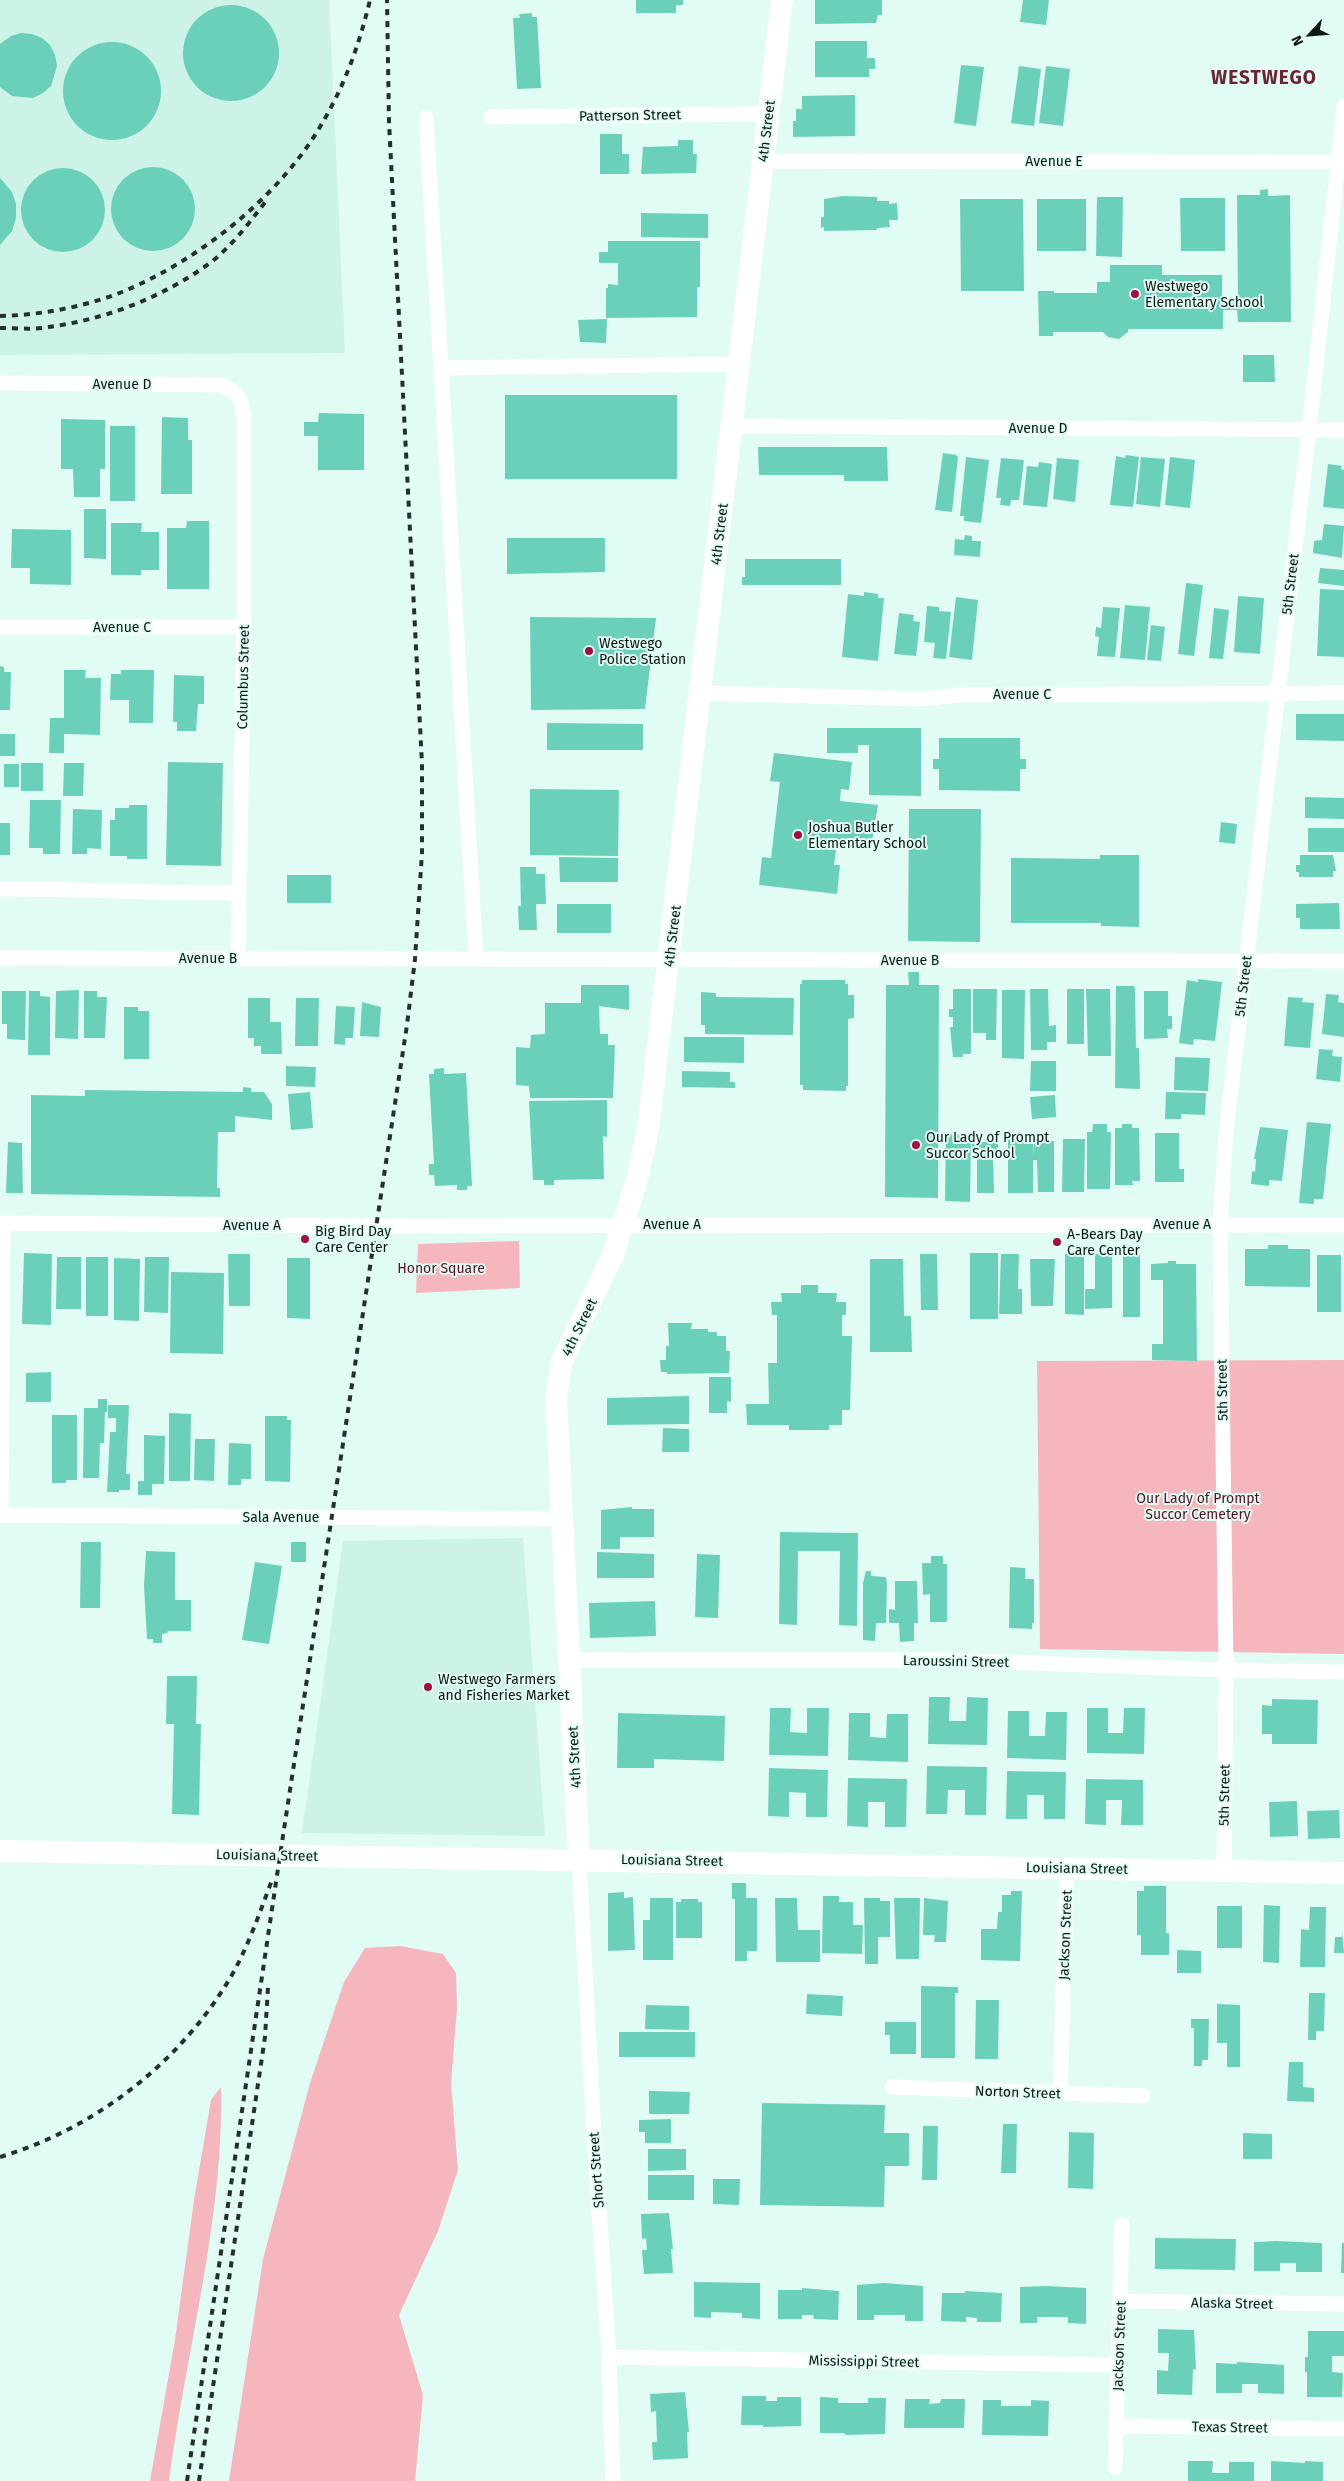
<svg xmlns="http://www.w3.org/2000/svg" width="1344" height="2481" font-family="'Fira Sans',sans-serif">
<rect width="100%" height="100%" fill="#e0fcf4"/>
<path fill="#cdf2e8" d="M0,0H329L345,353L0,355Z
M523,1538L545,1836L302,1833L343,1541Z"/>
<path fill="#f5b6be" d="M519,1241L520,1288L416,1293L418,1244Z
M1344,1360V1654L1040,1649L1037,1361Z
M400,1946L443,1954L456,1973L457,2008L451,2083L458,2170L438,2231L399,2315L423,2395L415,2481H229L263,2259L310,2083L344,1982L365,1948Z
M221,2087C224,2219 186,2350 169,2481H150L175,2340L194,2200L211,2100Z"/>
<path fill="#6bd0ba" d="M636,0H683V5H676V13H636Z
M815,0H882V15H878L876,23L815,24Z
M1023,0H1049L1046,25L1020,22Z
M183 53a48 48 0 1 1 96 0a48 48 0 1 1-96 0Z
M532,13V17H537L541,88L517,89L513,18H520L519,14Z
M21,33L32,34L42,38L50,45L55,55L57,66L51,86L43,93L33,98L12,96L0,87V44L11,36Z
M815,41H867V58H875V69H869V77H815Z
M63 91a49 49 0 1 1 98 0a49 49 0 1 1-98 0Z
M961,65L984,67L976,126L954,123Z
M1019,66L1041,69L1034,126L1011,123Z
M1046,66L1070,69L1063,126L1039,123Z
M855,95V136L793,137V121H796V109H802V96Z
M600,134H622V154H629V174H600Z
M678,140H693V154H697L696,173L641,174L643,147L678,146Z
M111 209a42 42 0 1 1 84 0a42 42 0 1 1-84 0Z
M21 210a42 42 0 1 1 84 0a42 42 0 1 1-84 0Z
M0,178L12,192L16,204V218L12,231L0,245Z
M1268,189V196L1290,195L1291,322H1238L1237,310H1223V329H1128V332L1119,339L1108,337L1103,332H1053V336H1039L1038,291H1054V293H1097V282H1110V265H1162V275H1222V302H1238L1237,195H1260V190Z
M843,196L877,197V201H889V204L897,203L898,220H889L890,227L877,228V230L824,231V227L821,228V217H824V199Z
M1097,197H1123L1122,257L1096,256Z
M1180,198H1225V251H1181Z
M960,199H1023L1024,291H961Z
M1037,199H1086V251H1037Z
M641,213L708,214V238L641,237Z
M608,241H700V287H697V317L606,318V288H608V284L618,285V263H599V252H608Z
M607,319L606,343L580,342L578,320Z
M1243,355H1274L1275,382H1243Z
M505,395H677V479H505Z
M319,413L364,414V470H318V436H304V422H318Z
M162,417L188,418V440H192V494H161Z
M61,419L105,420V469H100V497H74L73,469H61Z
M110,426H135V501H110Z
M758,447H887L888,481H844V475H759Z
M943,453L956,455L958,457L952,512L935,510Z
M1126,455L1139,457L1133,507L1110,505L1116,456L1125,458Z
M966,457L989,460L981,523L964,521V516H960Z
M1141,457L1165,459L1160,507L1136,504Z
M1170,457L1195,460L1190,508L1165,505Z
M1001,458L1024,460L1019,500H1011L1010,506L1000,505L1001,498H996Z
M1057,458L1079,460L1075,502L1053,499Z
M1039,462L1052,464L1047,507L1023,505L1027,466L1038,467Z
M1328,464L1342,466L1341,469L1344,470V509L1323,507Z
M84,509H106V559L84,558Z
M187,521H209V589H167V528H186Z
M111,523H142L141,532H159V570H141V575H111Z
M1324,524L1344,526L1342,558L1313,553L1314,541L1322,540Z
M12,529L71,530V585L30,584V568H11Z
M965,535L972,536V541H981L980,557L954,555L955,539L964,540Z
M507,538H605V572L507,574Z
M745,559H841V585H742V577H745Z
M1320,568L1344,570V586L1318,583Z
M1186,583L1203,585L1194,656L1178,654Z
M1320,589L1344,590V657L1317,656Z
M864,592L878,594V598H884L878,661L842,657L848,594L864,596Z
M1238,596L1264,598L1260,654L1234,652Z
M956,597L978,600L972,660L949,657Z
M1125,605L1150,607L1145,660L1120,658Z
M927,606L939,607V611L951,612L946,659L933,658L935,643L924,642Z
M1103,607L1120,608L1115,657L1097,656L1099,637L1095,636L1096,627L1101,628Z
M1214,608L1229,610L1223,659L1209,658Z
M899,613L914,615L913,621L920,622L916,656L894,654Z
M530,617L656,618L645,709L531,710Z
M1151,625L1165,627L1161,661L1147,660Z
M0,666L4,667V672H11L10,710H0Z
M64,670H86L85,678H101L100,735L64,734V753H49L50,718H64Z
M121,670H154L153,723H129V700H110L111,674H121Z
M174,675L204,676V704H198L196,731H177V722H173Z
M1296,714H1344V741L1296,740Z
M547,723L643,724V750H547Z
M827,728H921V796L869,795V745H858V753H827Z
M0,734H15V756H0Z
M939,738H1020V759H1026V769H1020V791L939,790V769H933V759H939Z
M774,753L852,762L849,790L841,789L840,801L878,805L871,847L837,843L834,865H840L837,894L759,885L762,857L771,858L780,782L770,781Z
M168,762L223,763L221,866L166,865Z
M21,763H43V791H21Z
M64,763H84L83,796H63Z
M4,764H19V787H4Z
M530,789L619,790L618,856L530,855Z
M1305,797L1344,798V819L1305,818Z
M30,800H61L60,854H43V848H29Z
M129,805H147V859H127V856H110V820H115V808H129Z
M73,809L102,810L101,849L87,848V854H72Z
M909,809H981L980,942L908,941Z
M1221,822L1237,824L1235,844L1219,842Z
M0,823H10V855H0Z
M1308,828H1344V852H1308Z
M1100,855H1139V927L1101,926V923H1011V858L1100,859Z
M1300,855H1333L1336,871H1333V877H1299V872H1296V865H1300Z
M559,857L618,858V882H560Z
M520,867H536V874H545L546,904H536L537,930H519L518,906H521Z
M287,875H331V903H287Z
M1339,903L1340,929H1300V918H1296V904Z
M557,904H611V933H557Z
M908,972H919V985H939L938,1198L885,1197L886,985H909Z
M1198,979L1222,982L1215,1041L1194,1039L1193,1045L1179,1043L1187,980L1198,982Z
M802,980H845V984H848V995H854V1018L848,1019V1086H846V1091L803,1090V1085H800V984H802Z
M581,985H629V1010L599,1006L600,1034H608V1045H615L613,1098H530L529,1086L516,1085V1047L530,1048L531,1035L545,1034V1003H581Z
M1116,986H1134L1135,989L1136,1048H1139L1140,1089L1115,1088Z
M953,989H971V1054H963V1057H953L950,1027H953V1017H949V1009H953Z
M973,989H997L996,1040H986V1033H973Z
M1030,989H1048L1049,1026L1056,1025V1042H1047V1050H1031Z
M1067,989H1084V1044H1067Z
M1086,989H1110L1111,1056H1088Z
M79,990L78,1039L55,1038L56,991Z
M1002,990H1025L1024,1059L1002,1058Z
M2,991H26L25,1040L7,1039V1024H2Z
M29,991H40V996L50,997V1055H28Z
M84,991H97V997H107L105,1038H84Z
M1144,991H1168V1016H1172V1029H1167L1168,1038L1144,1039Z
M701,992L716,993V997L794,998L793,1035L705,1034V1025H701Z
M1326,994L1339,995L1338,1002L1344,1003V1037L1322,1034Z
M1288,997L1303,998L1302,1002L1314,1003L1310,1048L1284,1046Z
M248,998H270V1022H281L282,1054H261V1046H254V1038H248Z
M296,998H319L318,1046H295Z
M362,1002L381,1007L379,1037L360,1036Z
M336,1006L355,1007L353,1038H345V1045L334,1044Z
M124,1007H138V1011H149V1059H124Z
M684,1037H744V1063L684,1062Z
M1319,1049L1333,1050L1332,1056L1342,1057L1340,1082L1316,1079Z
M1175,1057L1210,1058L1208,1091L1174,1090Z
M1031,1061H1056V1091H1030Z
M286,1066L316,1067L315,1087L286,1086Z
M444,1068V1074L466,1073L472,1186H467V1190H457V1185L435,1186L434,1175H429V1164H434L429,1074H434V1069Z
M682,1071L730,1072V1082H735V1088L682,1087Z
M243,1087L251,1088V1092H264L272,1104V1120L235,1116V1132H218L217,1188H220V1197L31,1194V1095L85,1096V1090L243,1092Z
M310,1092L313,1128L291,1130L288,1094Z
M1166,1092L1206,1093L1205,1115L1181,1114V1119H1165Z
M1055,1095L1056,1117L1032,1119L1030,1097Z
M607,1100V1137L603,1136L604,1179L554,1180V1185H544V1180H533L529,1101Z
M1307,1122L1331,1124L1323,1199H1314V1204L1299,1203Z
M1093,1124H1107V1132H1111L1110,1189H1087V1132H1092Z
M1122,1124H1132V1128H1139L1140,1181H1132L1133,1185H1115V1128H1122Z
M1260,1127L1288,1130L1282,1181L1269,1180V1186L1251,1184L1252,1171L1255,1172L1256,1159H1254Z
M1155,1133H1179V1169H1184V1182H1155Z
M946,1134L971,1135L970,1202L945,1201Z
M1008,1134H1033V1157L1034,1140L1054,1141V1192H1038L1037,1160H1033V1193H1008Z
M972,1136H981V1142H998V1156H993L994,1193H977V1157H972Z
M1063,1139H1085L1084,1192H1062Z
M8,1142L22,1143L23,1193H6Z
M1268,1245H1288V1249H1310V1287L1245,1286V1249H1268Z
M24,1253L52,1254L51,1325L22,1324Z
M970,1253H998V1319H970Z
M228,1254H250V1306H229Z
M920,1254H937L938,1310H921Z
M1001,1254H1019L1018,1289H1022V1314H999Z
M1065,1254H1084V1315L1065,1314Z
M1095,1254L1112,1255V1308L1085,1309V1289H1095Z
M1123,1255H1140V1317H1123Z
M1317,1255H1341V1312H1317Z
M57,1257H81V1309H56Z
M86,1257H108V1316H86Z
M145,1257H169L168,1313L144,1312Z
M114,1258L140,1259L139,1321L114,1320Z
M287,1258H310V1319L287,1318Z
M870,1259H903L904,1316H911L912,1352H870Z
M1030,1259H1055L1053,1306H1031Z
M1168,1261H1176V1264H1196L1197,1361L1152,1360V1344H1163V1280H1151V1264L1168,1263Z
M171,1272L224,1273L223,1354L170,1353Z
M801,1285H818V1293H837L836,1302H846V1315H842V1336H852L850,1410H842V1425H829V1430H789V1425H747L746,1404H769L768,1363H777V1315H772L771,1302H782L781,1293H801Z
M668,1323H692L691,1329H708V1332H717V1336H726V1351H730L729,1373L667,1374V1372H661L660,1360H666V1346H669Z
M51,1372V1402H26V1373Z
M709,1377H731V1402L727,1401V1413H709Z
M689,1396V1424L607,1425V1398Z
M98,1399H107V1412H105L104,1443H100L99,1478H83L84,1408H98Z
M108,1405H129L126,1474H130V1490H119V1492H107L110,1432H116V1418H108Z
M169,1413L191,1414L190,1481H169Z
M52,1415H77V1480H66V1483H52Z
M265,1416H287V1420H291L290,1482L265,1481Z
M663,1428L689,1429V1452H662Z
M144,1435L165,1436L164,1484H152V1495H138V1481H144Z
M195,1439H215L214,1481L194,1480Z
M229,1443L251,1444V1479H241V1485H228Z
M632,1507V1509H654V1537H620V1549H601V1510Z
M780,1532L858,1533L857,1626L839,1625L840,1551H798L797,1625L779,1624Z
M81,1542H101L100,1608H80Z
M291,1542H306V1562H291Z
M146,1551L175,1552V1600H191V1631H168L167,1633L162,1634V1643H153V1639H147L144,1586Z
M597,1552L654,1554V1578H597Z
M697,1554L720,1555L718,1618L695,1617Z
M931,1556H943V1564H947V1622H930V1594L923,1595L922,1563H931Z
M255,1562L282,1566L269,1644L242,1640Z
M1010,1567L1025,1568V1579H1034V1623H1032V1629L1009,1628Z
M866,1571H871V1576L886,1577L887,1584L886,1623H876L875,1641L863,1640V1583Z
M895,1581H917L918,1623H914V1641L900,1642L899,1623H889V1609L895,1610Z
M655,1601L656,1636L590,1638L589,1603Z
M167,1676H197L196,1724H201L199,1815L172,1814L174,1724H166Z
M929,1697H950L949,1721H966L967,1697L988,1698L987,1745L928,1744Z
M1272,1699L1318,1700L1317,1744H1272V1734H1262V1705L1272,1706Z
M770,1708H791L790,1732L807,1733V1708H829L828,1756L769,1755Z
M1087,1708H1108V1733H1123L1124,1708H1145L1144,1754L1087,1753Z
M1008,1711H1029V1736H1045L1046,1712H1067L1066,1760L1007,1758Z
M618,1713L725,1716L724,1761L654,1759V1768H617Z
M849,1713H870V1737L886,1738L887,1714H908V1762L848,1760Z
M927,1766L987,1767L986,1815H965V1790H948L947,1814H926Z
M769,1768L828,1770L827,1817H806V1793L789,1792V1817L768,1816Z
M1007,1771L1066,1772L1065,1819H1044V1795H1027V1819H1006Z
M848,1778L907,1779L906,1827H885V1802H868V1827L847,1826Z
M1086,1779L1143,1780V1825H1121L1122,1800H1106V1825L1085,1824Z
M1297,1801L1298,1836L1270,1837L1269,1802Z
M1339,1810L1340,1838L1308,1839L1307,1811Z
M732,1883H746V1898H757V1951H747V1961H735V1899H732Z
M1144,1886H1166V1933H1169V1955H1141V1935H1137V1891H1144Z
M1011,1891H1022L1020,1961L981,1960V1929H997L998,1912H1002V1895H1011Z
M624,1892V1898L633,1897L635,1950L608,1951V1893Z
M823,1896H839V1902H853V1925H863L862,1954L822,1953Z
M650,1898H673V1960H643V1920H650Z
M775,1898H797L798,1930H820V1962H776Z
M864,1898H880V1901H890V1937H878V1964H865Z
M894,1898H920L919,1959H896Z
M924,1898L948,1901L946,1942H934L935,1935H923Z
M681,1899H698V1902H702V1938H676V1902H681Z
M1264,1905L1280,1906L1279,1963L1263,1962Z
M1217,1906H1242V1948H1217Z
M1310,1907H1326L1325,1967H1300L1301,1929L1309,1930Z
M1342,1931L1344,1953H1334L1335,1937H1342Z
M1177,1950L1201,1951V1973H1177Z
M921,1986L958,1987V1993H955V2058H921Z
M1309,1993H1325L1324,2031H1316V2040H1308Z
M807,1994L843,1996L842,2016L806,2014Z
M976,2000H999L998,2059H975Z
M1217,2004L1240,2005V2067H1227V2043H1217Z
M646,2005L689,2006V2030L645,2029Z
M1191,2019H1209L1208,2060H1202V2066H1194V2028H1191Z
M885,2022H916V2054H890V2035H885Z
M619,2032H695V2057H619Z
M1289,2062H1303V2087L1314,2088V2102L1287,2101Z
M649,2091L690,2092L689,2114H649Z
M762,2103L885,2105L884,2133H909V2166H885L884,2207L760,2205Z
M671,2119V2143H645V2132H639V2120Z
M1003,2124H1017L1016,2173H1001Z
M923,2126H938L937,2180H922Z
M1069,2132L1094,2133L1093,2189L1068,2188Z
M1243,2133L1272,2134V2159H1243Z
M648,2149H686V2170L648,2171Z
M648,2175H694V2200H648Z
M713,2179H740L739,2205L713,2204Z
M669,2213L673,2249H671L673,2273L644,2274L642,2250H647L646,2238L642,2239L641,2214Z
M1155,2238L1236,2239L1235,2270L1155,2269Z
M1276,2241L1322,2243V2272H1296V2263H1280V2271H1254V2242Z
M1342,2243H1344V2273H1341Z
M694,2282L760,2283V2319L742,2318V2313L711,2312V2318L694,2317Z
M884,2283L923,2286V2321H905V2315H874V2320H857V2285Z
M1047,2286L1086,2288V2324L1068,2323V2317H1037V2323H1020V2287Z
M802,2288L839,2291L838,2320L814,2319L813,2315H802V2319H778V2290H802Z
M965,2291L1002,2293L1001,2322H977V2318L966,2317V2322L941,2321L942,2293H965Z
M1158,2329L1194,2330L1196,2370L1193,2369L1192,2395L1157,2394V2370L1168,2371L1169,2353H1158Z
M1308,2331H1344V2356H1332V2372L1343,2373L1342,2397H1307V2372H1305V2357H1308Z
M1237,2362L1284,2365V2394L1258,2393V2384H1242V2393H1216V2363L1237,2364Z
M685,2392L689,2432H687L688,2458L653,2460L652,2442H657L656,2411L651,2412L650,2394Z
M742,2396H766V2401H777V2397H801V2426L763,2427V2425H741Z
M820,2397L838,2398V2403H868V2398H886L885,2434L845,2435V2433H820Z
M905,2399H930L929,2404L940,2403L941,2399H965L964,2428H904Z
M983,2400H1001V2406H1031V2400L1049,2401L1048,2436L982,2435Z
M1188,2461H1213L1212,2473H1229V2462H1254V2481H1188Z
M1271,2461L1305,2463V2461L1323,2462V2481H1271Z"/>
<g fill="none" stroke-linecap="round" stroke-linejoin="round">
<path stroke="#fff" stroke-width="15" d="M491,117L768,114
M426,118L476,959
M763,161L1344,162
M442,368L739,364
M0,383L221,385C240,394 240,397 244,417V627L238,958
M732,426L1344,430
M0,627H244
M700,693L921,699L960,695L1344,693
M0,889C80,888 159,894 239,893
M0,958L1344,961
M0,1223L377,1226L1344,1225
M0,1515L561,1519
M1,1515L3,1223
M569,1660H942L1226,1670L1344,1672
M579,1859L594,2137L609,2357L613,2481
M1224,1871L1226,1670L1220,1225L1226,1131L1309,430L1344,106
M892,2087L1143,2096
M1060,2093L1067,1867
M1120,2301L1344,2304
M609,2357L1118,2365
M1117,2426L1344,2429
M1115,2467L1122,2225"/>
<path stroke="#fff" stroke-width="22" d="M0,1851L1344,1873
M579,1859L556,1397L562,1361L613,1255L636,1183L648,1129L782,0"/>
<path stroke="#24302c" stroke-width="4" stroke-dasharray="6 6" stroke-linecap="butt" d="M0,316C41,315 84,307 122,292C200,260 283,194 324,120C346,82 360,42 370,0
M0,328C16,328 33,330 49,327C107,319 163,297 210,263C232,246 249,223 266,201
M0,2157C91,2130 173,2068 224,1988C245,1956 258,1917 272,1880
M187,2481L279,1862L407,1025L415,959L422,853V764L389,122L387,0
M199,2481L265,2037L268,1987"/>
</g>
<g fill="#a60e43" stroke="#e0fcf4" stroke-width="2">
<circle cx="1135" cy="294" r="5"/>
<circle cx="589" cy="651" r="5"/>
<circle cx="798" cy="835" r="5"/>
<circle cx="916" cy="1145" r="5"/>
<circle cx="305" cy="1239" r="5"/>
<circle cx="1057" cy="1242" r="5"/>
<circle cx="428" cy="1687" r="5"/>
</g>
<g text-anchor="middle" stroke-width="4" stroke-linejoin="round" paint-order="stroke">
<g font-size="14" fill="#0c1613" stroke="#e0fcf4">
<text transform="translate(630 115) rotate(-1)" y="5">Patterson Street</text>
<text transform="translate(766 131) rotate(-83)" y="5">4th Street</text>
<text x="1054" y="166">Avenue E</text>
<text x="122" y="389">Avenue D</text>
<text x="1038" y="433">Avenue D</text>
<text transform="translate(719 534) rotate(-83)" y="5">4th Street</text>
<text transform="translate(1290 584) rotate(-83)" y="5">5th Street</text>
<text x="122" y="632">Avenue C</text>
<text transform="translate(243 677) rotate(-89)" y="5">Columbus Street</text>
<text x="1022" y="699">Avenue C</text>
<text transform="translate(672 936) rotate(-83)" y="5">4th Street</text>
<text x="208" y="963">Avenue B</text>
<text x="910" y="965">Avenue B</text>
<text transform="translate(1243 986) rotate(-83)" y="5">5th Street</text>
<text x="672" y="1229">Avenue A</text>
<text x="1182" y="1229">Avenue A</text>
<text x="252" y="1230">Avenue A</text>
<text transform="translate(579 1327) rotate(-64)" y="5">4th Street</text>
<text transform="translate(1222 1390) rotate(-91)" y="5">5th Street</text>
<text x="281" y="1522">Sala Avenue</text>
<text transform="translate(956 1661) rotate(1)" y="5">Laroussini Street</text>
<text transform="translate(574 1757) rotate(-93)" y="5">4th Street</text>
<text transform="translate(1224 1795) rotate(-89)" y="5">5th Street</text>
<text transform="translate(267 1855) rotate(1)" y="5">Louisiana Street</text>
<text transform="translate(672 1860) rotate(1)" y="5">Louisiana Street</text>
<text transform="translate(1077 1868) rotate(1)" y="5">Louisiana Street</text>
<text transform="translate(1065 1935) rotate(-88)" y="5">Jackson Street</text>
<text transform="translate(1018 2092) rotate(2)" y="5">Norton Street</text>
<text transform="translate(596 2170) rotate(-94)" y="5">Short Street</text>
<text transform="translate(1232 2303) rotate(1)" y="5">Alaska Street</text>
<text transform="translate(1119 2346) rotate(-88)" y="5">Jackson Street</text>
<text transform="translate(864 2361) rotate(1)" y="5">Mississippi Street</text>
<text transform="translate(1230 2427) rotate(1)" y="5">Texas Street</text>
</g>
<g font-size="14" fill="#0c1613" stroke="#e0fcf4" text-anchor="start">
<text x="1145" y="291">Westwego<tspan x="1145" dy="16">Elementary School</tspan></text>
<text x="599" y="648">Westwego<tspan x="599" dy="16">Police Station</tspan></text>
<text x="808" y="832">Joshua Butler<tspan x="808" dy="16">Elementary School</tspan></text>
<text x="926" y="1142">Our Lady of Prompt<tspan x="926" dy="16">Succor School</tspan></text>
<text x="315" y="1236">Big Bird Day<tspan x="315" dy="16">Care Center</tspan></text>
<text x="1067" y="1239">A-Bears Day<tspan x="1067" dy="16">Care Center</tspan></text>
<text x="438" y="1684">Westwego Farmers<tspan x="438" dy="16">and Fisheries Market</tspan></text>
</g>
<g font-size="14" fill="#591024" stroke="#e0fcf4">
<text x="441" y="1273">Honor Square</text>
<text x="1198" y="1503">Our Lady of Prompt<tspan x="1198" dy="16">Succor Cemetery</tspan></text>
</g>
<g font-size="19" font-weight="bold" letter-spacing="1" fill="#6a2433" stroke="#e0fcf4">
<text x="1264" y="84">WESTWEGO</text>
</g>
</g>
<g transform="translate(1309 35) rotate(244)" stroke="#e0fcf4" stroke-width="4" paint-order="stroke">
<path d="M0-4L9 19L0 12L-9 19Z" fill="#0c1613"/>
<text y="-8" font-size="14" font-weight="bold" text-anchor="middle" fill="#0c1613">N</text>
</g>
</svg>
